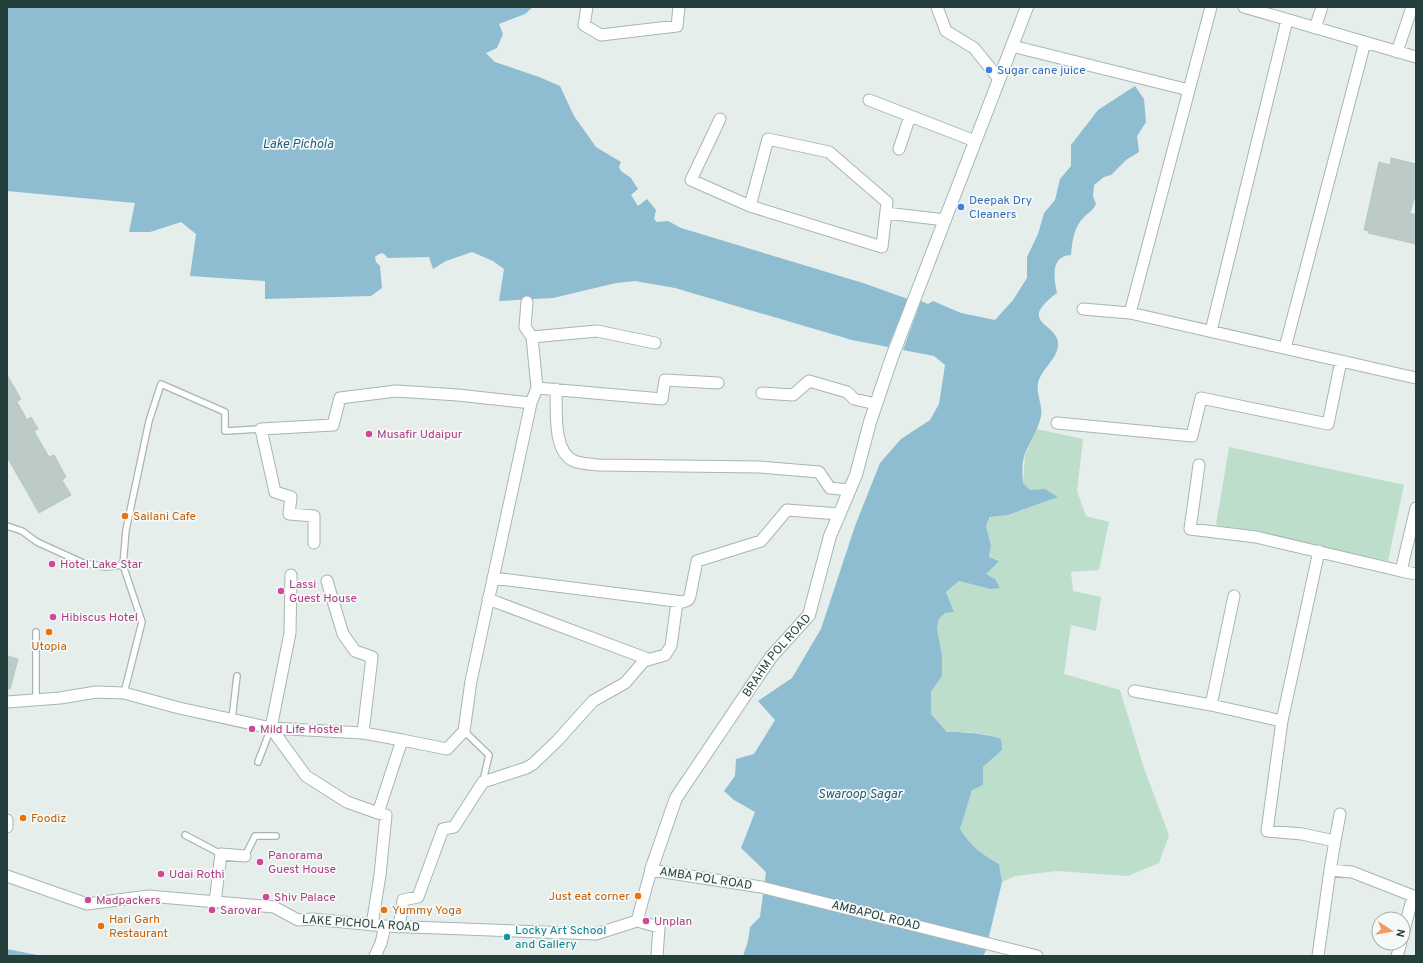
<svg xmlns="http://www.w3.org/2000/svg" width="1423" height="963" font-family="Overpass,sans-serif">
<rect width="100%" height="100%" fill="#e5eeeb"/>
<path fill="#bedecc" d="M1037,429L1083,439L1077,491L1086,516L1109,522L1099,570L1071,572L1073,591L1101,597L1096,631L1071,625L1064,674L1120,690L1144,768L1169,835L1159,863L1128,876L1057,871L1015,876L1002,882L999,864C981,854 971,846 960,829L972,789L983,785V767L1002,750L988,735L968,732H947L931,714V692L942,676V656L937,628L939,619L945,613L954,612L946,592L959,581L990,589L1000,587L986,574L999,560L989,558L991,545L986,526L991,517L1008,515L1058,497L1045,490H1030L1023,483L1025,454Z
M1229,447L1404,485L1388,561L1216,525Z"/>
<path fill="#8ebcd1" d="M7,7H533L525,14L499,24L503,34L497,48L486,53L495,62L539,77L560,86L574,116L596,147L621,162L619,167L621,171L631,178L638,189L631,195L638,206L647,199L656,210L654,219L657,222L668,221L681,228L863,283L908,299L888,347L852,340L675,288L635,281L616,283L553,298L499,301L504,269L493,261L472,252L446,261L433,269L429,257L388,258L383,253L379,254L375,257L376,262L380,266L382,288L371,296L265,299V281L190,276L196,234L181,222L150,232H129L135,203L7,191Z
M1135,86L1144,99L1146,122L1137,136L1139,152L1126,160L1111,175L1104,177L1094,185L1093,196L1096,204C1093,210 1090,212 1085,216C1074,226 1072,241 1071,255C1050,256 1054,279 1057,293C1016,323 1057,323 1058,343C1059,358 1041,369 1038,383C1036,394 1043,406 1041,416C1038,430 1031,440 1025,453C1022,462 1022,473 1023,483L1030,490L1045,489L1058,497L1008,515L990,517L986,526L991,545L989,557L999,561L986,574L995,579L1000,588L990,589L959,581L946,592L954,612L945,613L939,619L937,628L942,656V676L931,692V714L947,732C966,732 983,733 1001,739L1002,750L983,767V785L972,790L960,829C971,846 981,854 999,864L1002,882L985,953L982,956H743L748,941L750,927L760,917L766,872L741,848L755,812L734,800L724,791L735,776L736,759L754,754L775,720L758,701L792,678L821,629L855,526L880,463L901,439L930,420L939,404L945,365L934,356L903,350L921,301L928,304L933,301L961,313L995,320L1013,300L1027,278V257L1038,234L1044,213L1055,200L1060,179L1071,166V145L1098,110Z
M7,949L42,956H7Z"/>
<path fill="#bdcbc8" stroke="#b7c7c3" d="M1391,158L1416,164V192L1410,213L1416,215V244L1368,233L1369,231L1364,230L1379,162L1390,165Z
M7,375L21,399L17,402L27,420L31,417L38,429L34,431L49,457L54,455L66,477L62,480L71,495L39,513L7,457Z
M7,656L18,659L10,689H7Z"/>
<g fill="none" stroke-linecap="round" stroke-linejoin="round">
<g stroke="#a7b6b3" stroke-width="8">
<path id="lane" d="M7,526L22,531L37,542L83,563L106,567L123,565
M36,632V699
M124,693L142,622L123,565L126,530L149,421L161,384L225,412V431L261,429
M232,719L237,676
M464,731L489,755L483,781
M258,762L271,728
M185,835L221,854
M245,856L255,836H276"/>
</g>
<g stroke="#a7b6b3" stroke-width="13">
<path id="street" d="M587,7L584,25L601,35L677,26L679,7
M937,7L946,31L974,48L999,79
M1244,7L1416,57
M1315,28L1322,7
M1012,46L1189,90L1130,313L1416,378
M1397,52L1412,7
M1189,90L1211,7
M869,100L975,141
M720,119L691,180L750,206
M768,139L829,152L887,202L882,247L750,206Z
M899,149L910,116
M886,213L945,220
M1083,309L1130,313
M1211,331L1287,20
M532,337L597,331L655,343
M1285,348L1365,42
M537,388L662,399L665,380L718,383
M556,389C557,409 552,451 574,461C581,464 591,464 598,465L760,467L819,472L830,488L849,490
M762,393L793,395L809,381L847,392L854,399L876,404
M1057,423L1192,436L1201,398L1328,424L1341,361
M1199,465L1190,529L1256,537L1401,571L1416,508
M314,543V516L289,514L291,497L275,492L261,429L333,425L340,398L396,391L458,395L531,403
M1319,551L1282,721L1267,831L1302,834L1335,841L1330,870
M1401,571L1416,574
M291,575L290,633L271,728L363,733
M493,578L683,602L688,600L690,596L697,561L761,541L787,510L839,514
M327,581L343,634L355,651L372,657L363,733L402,740L378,813L386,815L380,875L372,925
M488,599L648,659
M1134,691L1211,705L1282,721
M7,702L60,698L96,692L124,693L179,708L271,728L306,776L347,802L378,813
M1211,705L1234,596
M402,740L447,749L464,731L471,681L531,403L537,388L532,337L525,327L527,302
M7,820V827
M1335,841L1340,814
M7,876L87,904L149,896L274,907L298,920L312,919L385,926L596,934L637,921L659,927L657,956
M215,902L221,854L245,856
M637,921L651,870L761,887L1037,956
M399,927L403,900L418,897L443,829L454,827L483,782L526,768L533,764L557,741L593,701L625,683L644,661L665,655L671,646L677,602
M1403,934L1413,896
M375,956L381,943L385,926
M1318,956L1330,870L1352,872L1416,897
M1397,956L1401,943"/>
</g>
<g stroke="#a3b9b5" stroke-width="14">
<g id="secondary">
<path id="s1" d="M651,870L676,798L771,657L809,615L830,536L856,475L870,422L892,357L1027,7"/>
</g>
</g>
<use href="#lane" stroke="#fff" stroke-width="5.5"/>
<use href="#street" stroke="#fff" stroke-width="11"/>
<use href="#secondary" stroke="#fff" stroke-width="12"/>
</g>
<g fill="#3f7fe0" stroke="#f5faf8" stroke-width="1.5">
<circle cx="989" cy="70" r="4"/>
<circle cx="961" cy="207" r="4"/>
</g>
<g fill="#d1479c" stroke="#f5faf8" stroke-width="1.5">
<circle cx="369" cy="434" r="4"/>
<circle cx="52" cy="564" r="4"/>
<circle cx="281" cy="591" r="4"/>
<circle cx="53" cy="617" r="4"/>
<circle cx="252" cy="729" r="4"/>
<circle cx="260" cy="862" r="4"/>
<circle cx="161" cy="874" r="4"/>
<circle cx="266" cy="897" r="4"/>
<circle cx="88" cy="900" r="4"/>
<circle cx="212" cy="910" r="4"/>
<circle cx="646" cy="921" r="4"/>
</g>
<g fill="#e8710a" stroke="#f5faf8" stroke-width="1.5">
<circle cx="125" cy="516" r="4"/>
<circle cx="49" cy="632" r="4"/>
<circle cx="23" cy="818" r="4"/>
<circle cx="638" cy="896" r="4"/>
<circle cx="384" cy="910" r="4"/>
<circle cx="101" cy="926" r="4"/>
</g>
<circle fill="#0f9aa8" stroke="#f5faf8" stroke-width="1.5" cx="507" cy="937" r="4"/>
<g text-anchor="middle" stroke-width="3.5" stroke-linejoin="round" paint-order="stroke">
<g font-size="12" fill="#366cbe" stroke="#f5faf8" text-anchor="start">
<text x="997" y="74">Sugar cane juice</text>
<text x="969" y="204">Deepak Dry<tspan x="969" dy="14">Cleaners</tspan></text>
</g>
<g font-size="12" fill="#b23c85" stroke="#f5faf8" text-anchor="start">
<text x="377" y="438">Musafir Udaipur</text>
<text x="60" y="568">Hotel Lake Star</text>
<text x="289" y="588">Lassi<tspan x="289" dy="14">Guest House</tspan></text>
<text x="61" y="621">Hibiscus Hotel</text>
<text x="260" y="733">Mild Life Hostel</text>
<text x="268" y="859">Panorama<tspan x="268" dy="14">Guest House</tspan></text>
<text x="169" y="878">Udai Rothi</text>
<text x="274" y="901">Shiv Palace</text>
<text x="96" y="904">Madpackers</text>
<text x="220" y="914">Sarovar</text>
<text x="654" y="925">Unplan</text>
</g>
<g font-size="12" fill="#c56008" stroke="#f5faf8" text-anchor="start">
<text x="133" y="520">Sailani Cafe</text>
<text x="49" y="650" text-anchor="middle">Utopia</text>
<text x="31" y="822">Foodiz</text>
<text x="630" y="900" text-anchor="end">Just eat corner</text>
<text x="392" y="914">Yummy Yoga</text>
<text x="109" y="923">Hari Garh<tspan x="109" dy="14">Restaurant</tspan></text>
</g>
<g font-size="12" fill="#243f3c" stroke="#f5faf8">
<text dy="4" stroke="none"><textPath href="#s1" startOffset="251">BRAHM POL ROAD</textPath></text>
<text transform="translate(706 878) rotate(9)" y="4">AMBA POL ROAD</text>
<text transform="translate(876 915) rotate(14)" y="4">AMBAPOL ROAD</text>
<text transform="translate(361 923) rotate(4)" y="4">LAKE PICHOLA ROAD</text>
</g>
<g font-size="12" fill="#0d838f" stroke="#f5faf8" text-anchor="start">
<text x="515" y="934">Locky Art School<tspan x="515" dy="14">and Gallery</tspan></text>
</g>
<g font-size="13" font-style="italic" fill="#1e5c7b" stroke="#f5faf8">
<text x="298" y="148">Lake Pichola</text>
<text x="860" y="798">Swaroop Sagar</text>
</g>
</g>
<rect width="1423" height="963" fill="none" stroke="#243f3c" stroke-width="16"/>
<g transform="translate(1391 931) rotate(102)"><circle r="19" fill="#f5faf8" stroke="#a1afad"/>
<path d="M0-3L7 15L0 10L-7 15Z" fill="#f09b60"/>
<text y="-6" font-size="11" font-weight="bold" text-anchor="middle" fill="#243f3c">N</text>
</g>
</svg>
